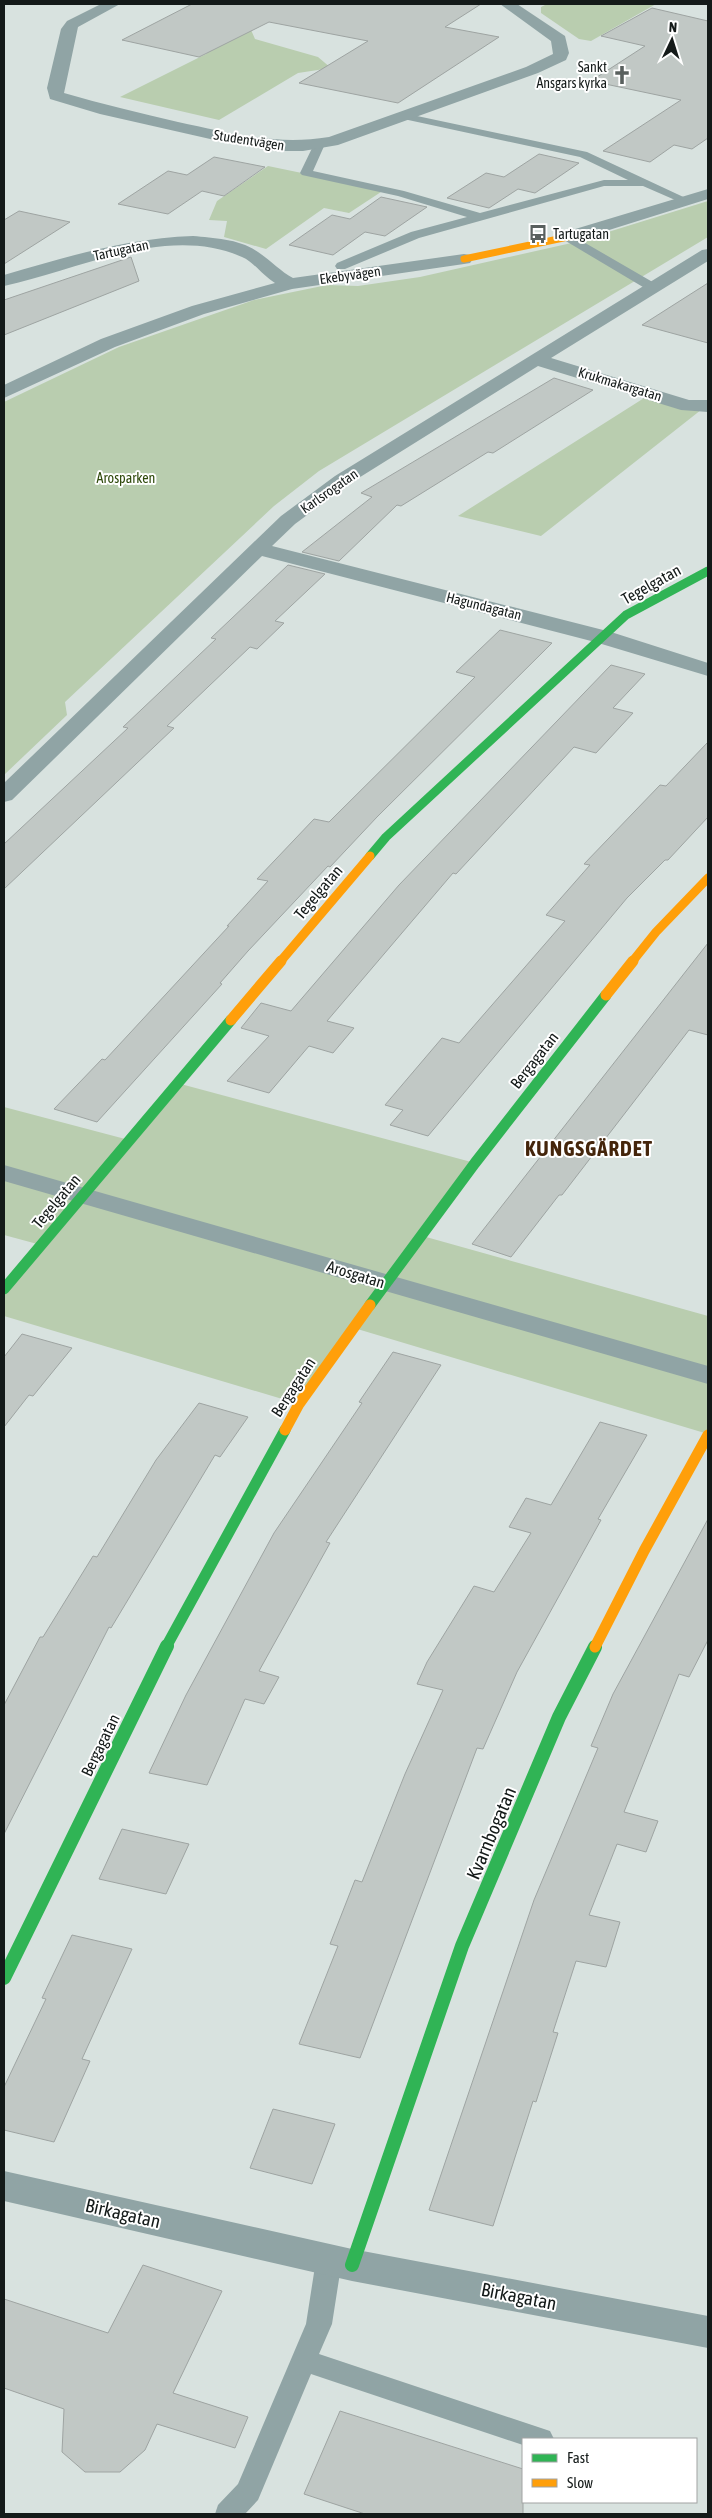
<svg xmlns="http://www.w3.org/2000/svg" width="712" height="2518" font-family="'Asap Condensed',sans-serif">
<rect width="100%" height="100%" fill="#d8e2df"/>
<path fill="#b9cdaf" d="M547,4H656L591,41L579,39L541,13V7Z
M244,14L255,39L318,57L331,68L298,73L219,120L120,97L206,54Z
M268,166L384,190L349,213L324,208L266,249L224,237L227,221L209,220L217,201Z
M708,201V237L319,471L274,506L65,702L67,715L4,775V402L119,347L254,300L327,285L358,286L420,277L576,242Z
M652,393L706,406L541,536L458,516Z
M177,1083L475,1163L419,1235L708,1316V1434L354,1328L299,1404L4,1316V1289L41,1245L4,1235V1107L129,1140Z"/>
<path fill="#c1c8c5" stroke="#9ea4a2" d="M192,4H481L445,27L499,37L398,103L299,83L368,41L269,22L199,57L122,40Z
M652,8L708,21V138L692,149L674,145L650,162L603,151L681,100L591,81L645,46L601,36Z
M539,154L579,163L535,193L518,189L489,208L447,198L486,173L504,177Z
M214,157L265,167L224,196L202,191L168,214L118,204L168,171L187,175Z
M381,197L427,207L385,236L365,232L333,255L289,245L332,215L350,219Z
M19,211L70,222L4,264V220Z
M131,257L139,281L4,335V300Z
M708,283V343L642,325Z
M554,378L593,390L493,453L488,452L401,506L397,505L339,561L302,552L372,497L361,493Z
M288,565L325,574L275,621L284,623L257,649L250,647L167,726L174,728L4,889V844L128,728L123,727L216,639L211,638Z
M500,630L552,643L377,817L330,867L328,866L248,951L220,983L222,984L97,1122L54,1109L102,1059L105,1060L229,926H227L268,881L257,879L314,819L329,822L475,677L456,672Z
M611,665L645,674L613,708L633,713L596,753L574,747L456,874L453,873L327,1021L354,1028L333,1053L309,1046L269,1093L227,1081L269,1036L241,1028L261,1003L291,1011L399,885Z
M708,742V817L668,860H665L627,898L428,1136L390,1125L403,1110L385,1105L442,1038L459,1043L565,921L546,915L590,865L584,864L660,785L666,786Z
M708,943V1035L689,1030L562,1195H559L511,1257L472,1244Z
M22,1334L72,1348L33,1396L29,1395L4,1427V1357Z
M393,1352L441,1365L326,1542L330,1543L259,1671L279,1677L264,1704L245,1699L207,1785L149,1773L186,1695L274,1533L362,1403L359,1402Z
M199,1403L248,1417L220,1457L215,1455L111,1628L109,1627L4,1834V1705L40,1637H43L93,1556L97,1557L156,1460Z
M600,1422L647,1435L598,1519L601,1520L517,1672L483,1749L477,1748L360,2058L299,2044L338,1946L330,1944L355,1880L362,1882L405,1774L443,1690L417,1684L427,1662L474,1586L494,1592L531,1533L509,1527L526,1498L551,1505Z
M708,1519V1640L689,1677L679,1674L624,1812L658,1821L646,1852L617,1844L589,1915L620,1922L606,1967L576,1961L553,2032L558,2033L536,2102L533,2101L493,2226L429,2210L534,1900L598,1748L591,1746L613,1694Z
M122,1829L189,1844L166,1894L99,1879Z
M72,1935L132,1949L82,2059L90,2061L54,2142L4,2130V2087L46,1999L42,1998Z
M273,2109L335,2124L312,2184L250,2168Z
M143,2265L222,2291L173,2393L248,2417L235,2448L157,2424L145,2450L120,2472H85L62,2452L64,2409L4,2388V2299L108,2333Z
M340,2411L523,2469V2514H365L304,2494Z"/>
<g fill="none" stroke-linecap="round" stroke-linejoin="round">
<path fill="#90a4a5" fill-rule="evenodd" d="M403,113L587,152L692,201L686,205L682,203L643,186H604L419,238L345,269H337L335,266L337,263L411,232L467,217L398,196L302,175L300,173L315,142H323L325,144L313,171L404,191L480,213L604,180H628L580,157L399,118L397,116Z
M568,233L656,284L658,287L652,291L648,290L564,240V234Z
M329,2249L338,2253L342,2260L332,2324L319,2354L550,2431L554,2439H523V2445L311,2374L258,2500L245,2514H215L218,2505L238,2484L306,2324L316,2260L320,2253Z"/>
<path fill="#90a4a5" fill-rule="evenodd" d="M101,4H120L78,27L64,93C102,104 140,113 178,122C230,133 276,146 329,137L526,67L553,54L551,41L500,4H517L565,36L569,53L566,60L538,73L338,145L303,151H275L219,141L100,114L50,99L47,88L61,29L67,21Z
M708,189V199L574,241H562L559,237L562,233Z
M193,236C214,238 240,239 258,252C270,260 280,271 293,278L464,254L470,255L473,259L470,263L464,264L292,289L204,314L115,347L4,398V385L101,339L192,306L275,283C263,276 254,262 242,257C167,224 78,270 4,286V275C66,257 127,238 193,236Z
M708,249V261L551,358L689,400H708V412L681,410L538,366L349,484L295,524L272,546L611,632L708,663V676L595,642L262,556L12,800L4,802V783L281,516L335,476L702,250Z
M4,1165L708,1366V1384L4,1181Z
M4,2171L352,2249L708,2316V2348L352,2281L4,2201Z"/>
<path stroke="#30b455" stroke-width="9" d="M370,856L386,837L626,615L708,571"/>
<path stroke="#30b455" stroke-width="11" d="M4,1289L231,1020
M370,1305L475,1163L606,995
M166,1647L285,1430"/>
<path stroke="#30b455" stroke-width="14" d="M4,1978L167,1646
M352,2265L462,1946L559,1717L595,1647"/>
<path stroke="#ff9f0a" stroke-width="7" d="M464,259L568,237"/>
<path stroke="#ff9f0a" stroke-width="9" d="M280,962L370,856
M632,962L656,932L708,878"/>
<path stroke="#ff9f0a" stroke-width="11" d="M606,995L633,961
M231,1020L281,961
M285,1430L299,1404L370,1305
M595,1647L644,1551L708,1435"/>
</g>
<defs>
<g id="church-bare" transform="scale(1.5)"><path d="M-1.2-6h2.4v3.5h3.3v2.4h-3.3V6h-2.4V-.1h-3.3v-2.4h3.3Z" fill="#59605e" stroke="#fff" stroke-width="2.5" paint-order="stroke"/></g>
<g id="bus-bare" transform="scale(1.5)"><path d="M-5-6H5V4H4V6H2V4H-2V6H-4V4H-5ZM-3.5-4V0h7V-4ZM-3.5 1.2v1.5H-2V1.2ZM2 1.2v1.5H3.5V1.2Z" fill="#59605e" stroke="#fff" stroke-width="2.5" paint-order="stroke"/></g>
</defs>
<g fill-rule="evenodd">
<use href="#church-bare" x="622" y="75"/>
<use href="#bus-bare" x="538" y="234"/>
</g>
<g text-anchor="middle" stroke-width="4" stroke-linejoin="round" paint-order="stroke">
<g font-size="14" fill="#141a19" stroke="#fff" text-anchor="end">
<text x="607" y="72">Sankt<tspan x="607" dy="16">Ansgars kyrka</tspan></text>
<text x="553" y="239" text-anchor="start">Tartugatan</text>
</g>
<g font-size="14" fill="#141a19" stroke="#fff">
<text transform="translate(249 140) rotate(9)" y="5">Studentvägen</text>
<text transform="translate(121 250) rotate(-12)" y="5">Tartugatan</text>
<text transform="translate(350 275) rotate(-8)" y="5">Ekebyvägen</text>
<text transform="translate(620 384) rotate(17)" y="5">Krukmakargatan</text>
<text transform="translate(329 491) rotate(-35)" y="5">Karlsrogatan</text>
<text transform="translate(484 606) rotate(14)" y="5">Hagundagatan</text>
</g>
<g font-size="14" fill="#2e490a" stroke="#fff">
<text x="126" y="483">Arosparken</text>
</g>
<g font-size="16" fill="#141a19" stroke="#fff">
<text transform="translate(651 584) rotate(-29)" y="6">Tegelgatan</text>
<text transform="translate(318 892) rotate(-50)" y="6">Tegelgatan</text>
<text transform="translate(534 1060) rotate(-52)" y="6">Bergagatan</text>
<text transform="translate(56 1201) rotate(-50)" y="6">Tegelgatan</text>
<text transform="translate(356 1274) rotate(17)" y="6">Arosgatan</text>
<text transform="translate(293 1387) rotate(-57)" y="6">Bergagatan</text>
<text transform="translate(100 1745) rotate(-64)" y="6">Bergagatan</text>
</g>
<g font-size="19" fill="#141a19" stroke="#fff">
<text transform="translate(491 1833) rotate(-67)" y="7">Kvarnbogatan</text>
<text transform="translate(123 2213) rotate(13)" y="7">Birkagatan</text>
<text transform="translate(519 2296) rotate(11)" y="7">Birkagatan</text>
</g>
<g font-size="21" font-weight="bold" letter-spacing="1" fill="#44250b" stroke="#fff">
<text x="589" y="1156">KUNGSGÄRDET</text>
</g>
</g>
<rect width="712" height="2518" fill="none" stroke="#141a19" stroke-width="10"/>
<rect x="522" y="2438" width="175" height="65" fill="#ffffff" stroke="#a1a3a3"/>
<rect x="532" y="2454" width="25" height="8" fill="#30b455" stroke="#a1a3a3"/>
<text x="567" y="2463" font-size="15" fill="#141a19">Fast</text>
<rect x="532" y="2479" width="25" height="8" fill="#ff9f0a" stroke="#a1a3a3"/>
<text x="567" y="2488" font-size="15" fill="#141a19">Slow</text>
<g transform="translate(672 40) rotate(4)" stroke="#ffffff" stroke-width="4" paint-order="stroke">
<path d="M0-4L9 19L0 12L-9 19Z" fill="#141a19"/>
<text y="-8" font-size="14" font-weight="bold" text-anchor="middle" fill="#141a19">N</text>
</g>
</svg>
